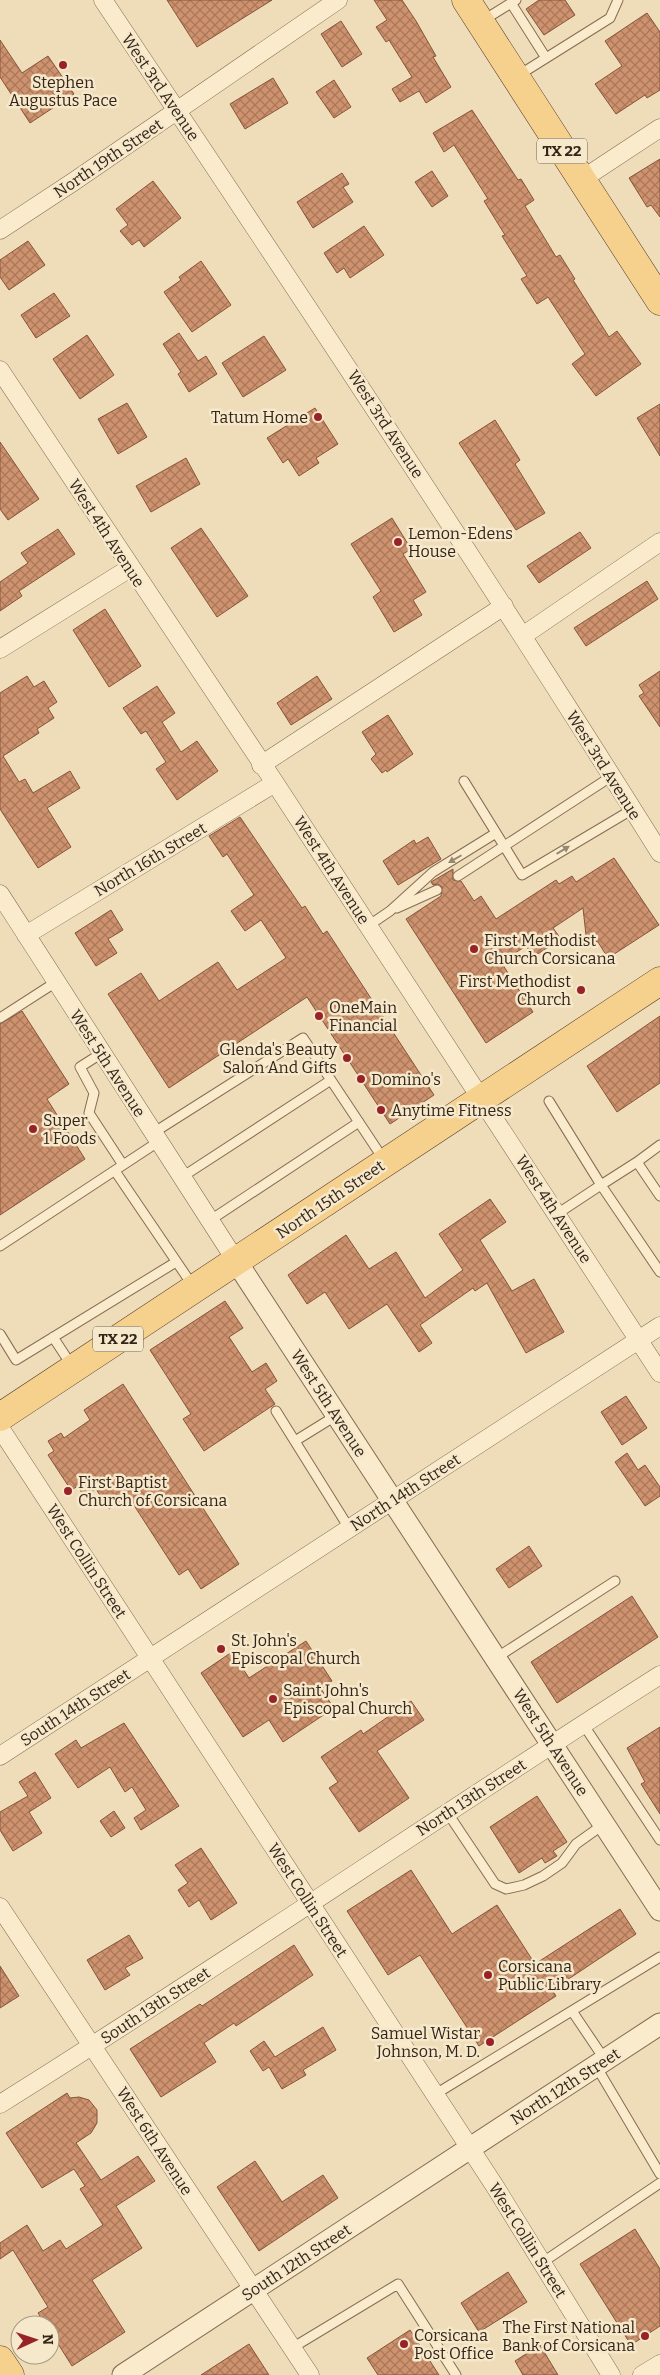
<svg xmlns="http://www.w3.org/2000/svg" width="660" height="2375" font-family="Bitter,serif">
<defs>
<pattern id="building-cross-hatch" width="8" height="8" patternUnits="userSpaceOnUse" patternTransform="scale(1.25)"><rect width="8" height="8" fill="#cf926e"/><path d="M0 0l8 8M0 8l8-8" fill="none" stroke="#a9775a"/></pattern>
</defs>
<rect width="100%" height="100%" fill="#efddba"/>
<path fill="url(#building-cross-hatch)" stroke="#865439" d="M167,0H272L197,47Z
M374,0H402L416,21L436,56L433,57L451,87L426,103L419,91L400,102L392,89L412,77L389,40L386,42L376,27L387,20Z
M539,0H565L575,15L544,35L526,9Z
M647,13L660,32V90L647,98L645,95L616,114L595,84L622,66L605,41Z
M341,21L362,54L342,67L321,34Z
M0,40L22,73L48,56L74,94L30,123L0,77Z
M273,78L288,103L245,129L230,104Z
M334,80L351,107L334,118L316,92Z
M472,110L518,180L521,179L534,200L525,206L556,257L560,255L575,279L573,280L609,337L617,331L641,364L596,396L572,364L585,354L548,297L537,304L521,279L527,276L502,236L505,235L484,201L488,199L454,145L444,152L433,133Z
M660,159V217L651,205L647,207L629,178Z
M432,171L448,196L432,207L415,182Z
M342,173L349,184L343,187L353,202L313,228L297,202Z
M153,181L181,218L144,247L139,240L132,245L120,231L128,225L116,209Z
M364,226L384,255L350,278L344,268L337,273L324,253Z
M28,241L45,265L9,290L0,277V260Z
M201,261L231,305L192,332L164,292L181,280L179,277Z
M54,293L70,316L36,338L21,315Z
M179,333L198,361L206,356L217,374L189,392L178,374L181,372L163,344Z
M87,335L114,375L80,399L53,359Z
M264,336L286,370L243,397L222,363Z
M127,403L147,437L118,454L98,419Z
M660,404V456L637,418Z
M315,408L338,444L316,458L319,463L299,476L288,459L283,463L267,438Z
M495,420L520,460L515,464L545,513L516,530L459,443Z
M0,442L39,499L8,520L0,509Z
M186,458L200,484L151,512L136,486Z
M392,518L411,549L403,554L426,592L413,600L422,615L394,632L373,597L381,591L351,544Z
M201,528L248,596L217,617L171,548Z
M58,529L75,554L19,591L22,596L0,611V582L28,563L21,553Z
M580,532L591,548L539,583L527,566Z
M647,581L658,599L586,646L574,628Z
M105,609L141,666L109,687L73,630Z
M660,671V727L639,696L644,693L639,685Z
M27,676L34,687L44,681L57,702L48,708L54,718L37,729L39,733L3,756L19,782L25,779L33,793L70,771L80,788L47,808L71,847L38,868L0,809V693Z
M317,676L332,699L291,725L277,703Z
M157,686L175,713L162,722L181,752L197,741L218,771L177,800L156,769L166,762L146,731L141,734L123,708Z
M388,715L413,754L387,772L386,770L382,773L371,759L376,754L362,732Z
M240,817L302,908L305,906L323,934L327,931L434,1095L390,1124L307,997L169,1088L108,994L141,973L159,1001L218,962L237,990L286,958L261,920L245,931L231,911L254,895L227,854L223,857L209,836Z
M428,837L441,859L398,885L383,861L414,840L416,844Z
M614,858L659,925L608,958L598,942L589,940L586,935L583,908L553,928L561,939L533,957L526,946L501,962L533,1012L486,1043L406,919L441,896L442,887L438,884L433,885L431,882L453,869V880L461,881L474,901L481,896L496,919L556,880L559,884L572,876L576,882Z
M111,910L123,930L108,939L117,953L96,966L75,933Z
M22,1011L69,1084L47,1099L85,1159L0,1215V1024Z
M660,1016V1083L617,1112L587,1066Z
M490,1199L506,1222L480,1240L512,1291L534,1279L564,1332L526,1353L487,1283L475,1291L473,1288L420,1325L432,1343L419,1352L387,1304L349,1329L325,1292L307,1304L288,1275L346,1235L369,1269L396,1252L425,1298L463,1270L439,1234Z
M225,1301L243,1328L229,1337L252,1372L266,1363L277,1381L265,1389L275,1404L204,1451L183,1419L191,1414L150,1350Z
M123,1384L239,1564L201,1589L188,1569L179,1575L128,1496L109,1509L96,1489L84,1497L78,1486L71,1490L48,1455L54,1451L48,1441L61,1433L64,1438L90,1420L84,1410Z
M626,1396L647,1428L622,1445L601,1412Z
M627,1453L638,1470L645,1465L660,1487V1496L645,1506L615,1462Z
M529,1546L542,1566L509,1588L496,1569Z
M632,1596L658,1637L557,1703L531,1662Z
M306,1641L332,1681L321,1689L334,1708L283,1742L269,1720L243,1737L201,1673L232,1652L249,1678Z
M411,1701L424,1720L377,1751L409,1798L359,1832L329,1788L338,1782L321,1757L361,1730L363,1734Z
M124,1723L179,1806L141,1830L134,1818L146,1810L132,1787L125,1792L110,1767L78,1788L55,1754L76,1740L81,1748Z
M660,1727V1814L641,1784L645,1782L627,1748Z
M35,1772L51,1798L29,1812L42,1833L13,1851L0,1830V1812L28,1796L19,1782Z
M537,1796L567,1842L553,1851L557,1856L545,1863L542,1858L519,1873L490,1827Z
M114,1811L125,1828L111,1837L100,1821Z
M201,1848L237,1903L211,1920L199,1900L189,1907L178,1890L188,1883L175,1865Z
M411,1870L452,1934L497,1905L535,1964L620,1909L636,1934L552,1990L556,1996L479,2046L420,1955L388,1975L347,1911Z
M129,1935L143,1958L125,1968L130,1975L105,1990L87,1960Z
M294,1945L313,1975L236,2026L234,2023L204,2043L216,2062L161,2097L130,2049L200,2004L202,2006Z
M0,1966L19,1996L0,2008Z
M323,2027L336,2050L303,2070L306,2075L282,2089L269,2067L263,2071L250,2051L264,2041L275,2057Z
M67,2093L70,2098L79,2097L89,2100L97,2110V2123L91,2133L76,2143L101,2180L138,2156L155,2181L116,2206L142,2248L92,2280L125,2332L72,2366L50,2331V2325H46L38,2313L48,2307L13,2250L0,2259V2243L27,2225L43,2251L60,2240L66,2249L103,2225L80,2189L85,2186L74,2169L42,2188L6,2133Z
M255,2161L282,2202L323,2175L338,2198L259,2251L217,2187Z
M635,2229L660,2269V2326L631,2345L580,2264Z
M508,2272L527,2302L479,2332L461,2303Z
M410,2330L439,2375H378L367,2358Z
M249,2344L269,2375H201Z
M540,2345L558,2375H523L515,2361Z"/>
<g fill="none" stroke-linecap="round" stroke-linejoin="round">
<g stroke="#866c54" stroke-width="11">
<path id="service" d="M511,3L546,58
M482,21L516,0
M519,75L610,18L618,0
M464,781L522,875L633,809
M458,876L612,776
M397,908L437,890
M368,926L390,911L433,872L496,833
M0,1018L56,982
M102,1053L80,1067L94,1093L89,1113L123,1165
M549,1101L601,1185L637,1162
M153,1133L303,1038L384,1160
M660,1145L637,1162L660,1196
M115,1171L193,1286
M182,1177L331,1080
M557,1214L601,1185L660,1272
M209,1221L359,1122
M0,1246L158,1142
M0,1334L16,1360L176,1262
M53,1337L72,1366
M276,1411L349,1528
M295,1441L337,1415
M496,1658L615,1581
M583,1724L660,1840
M447,1812L495,1884L506,1889L524,1885L543,1876L562,1863L576,1844L604,1824
M572,2011L605,2060
M596,2066L660,2174
M434,2095L660,1957
M543,2262L660,2183
M292,2348L398,2284L456,2375"/>
</g>
<g stroke="#866c54" stroke-width="19">
<path id="minor" d="M103,0C292,283 480,565 660,853
M581,180L660,128
M0,230L73,182L338,0
M0,370L275,783L660,1373
M524,635L660,542
M0,649L130,568
M261,765L504,606
M0,894L236,1261
M26,935L275,783
M0,1428L496,2188L611,2375
M0,1756L660,1326
M0,1907L310,2375
M0,2104C223,1965 438,1816 660,1675
M642,2375L660,2364"/>
</g>
<g stroke="#866c54" stroke-width="23">
<path id="tertiary" d="M236,1261L660,1910
M123,2375L660,2024"/>
</g>
<g stroke="#533b29" stroke-width="29">
<path id="primary" d="M466,0L660,301
M0,1417L660,981
M0,2360L10,2375"/>
</g>
<use href="#service" stroke="#faebcd" stroke-width="9"/>
<use href="#minor" stroke="#faebcd" stroke-width="18"/>
<use href="#tertiary" stroke="#faebcd" stroke-width="21"/>
<use href="#primary" stroke="#f6d18e" stroke-width="28"/>
</g>
<defs><path id="oneway-solid" d="M-6-.8H1V-3.2L6.5 0L1 3.2V.8H-6Z" transform="scale(1.25)"/></defs>
<g fill="#978874">
<use href="#oneway-solid" transform="translate(563 850) rotate(-31)"/>
<use href="#oneway-solid" transform="translate(455 859) rotate(150)"/>
</g>
<g fill="#972228" stroke="#f6e8ca" stroke-width="2">
<circle cx="63" cy="65" r="5"/>
<circle cx="318" cy="417" r="5"/>
<circle cx="398" cy="542" r="5"/>
<circle cx="474" cy="949" r="5"/>
<circle cx="581" cy="990" r="5"/>
<circle cx="319" cy="1016" r="5"/>
<circle cx="347" cy="1058" r="5"/>
<circle cx="361" cy="1079" r="5"/>
<circle cx="381" cy="1110" r="5"/>
<circle cx="33" cy="1129" r="5"/>
<circle cx="68" cy="1491" r="5"/>
<circle cx="221" cy="1649" r="5"/>
<circle cx="273" cy="1699" r="5"/>
<circle cx="488" cy="1975" r="5"/>
<circle cx="490" cy="2042" r="5"/>
<circle cx="645" cy="2336" r="5"/>
<circle cx="404" cy="2344" r="5"/>
</g>
<g text-anchor="middle" stroke-width="5" stroke-linejoin="round" paint-order="stroke">
<g fill="#f6e8ca" stroke="#6e604f" stroke-width="1">
<rect x="537" y="138.5" width="50" height="25" rx="4"/>
<rect x="93" y="1326.5" width="50" height="25" rx="4"/>
</g>
<g font-size="15" font-weight="bold" fill="#34251a">
<text x="562" y="156">TX 22</text>
<text x="118" y="1344">TX 22</text>
</g>
<g font-size="16" fill="#34251a" stroke="#f6e8ca" text-anchor="start">
<text x="63" y="88" text-anchor="middle">Stephen<tspan x="63" dy="18">Augustus Pace</tspan></text>
<text x="308" y="423" text-anchor="end">Tatum Home</text>
<text x="408" y="539">Lemon-Edens<tspan x="408" dy="18">House</tspan></text>
<text x="484" y="946">First Methodist<tspan x="484" dy="18">Church Corsicana</tspan></text>
<text x="571" y="987" text-anchor="end">First Methodist<tspan x="571" dy="18">Church</tspan></text>
<text x="329" y="1013">OneMain<tspan x="329" dy="18">Financial</tspan></text>
<text x="337" y="1055" text-anchor="end">Glenda's Beauty<tspan x="337" dy="18">Salon And Gifts</tspan></text>
<text x="371" y="1085">Domino's</text>
<text x="391" y="1116">Anytime Fitness</text>
<text x="43" y="1126">Super<tspan x="43" dy="18">1 Foods</tspan></text>
<text x="78" y="1488">First Baptist<tspan x="78" dy="18">Church of Corsicana</tspan></text>
<text x="231" y="1646">St. John's<tspan x="231" dy="18">Episcopal Church</tspan></text>
<text x="283" y="1696">Saint John's<tspan x="283" dy="18">Episcopal Church</tspan></text>
<text x="498" y="1972">Corsicana<tspan x="498" dy="18">Public Library</tspan></text>
<text x="480" y="2039" text-anchor="end">Samuel Wistar<tspan x="480" dy="18">Johnson, M. D.</tspan></text>
<text x="635" y="2333" text-anchor="end">The First National<tspan x="635" dy="18">Bank of Corsicana</tspan></text>
<text x="414" y="2341">Corsicana<tspan x="414" dy="18">Post Office</tspan></text>
</g>
<g font-size="16" fill="#34251a" stroke="#f6e8ca">
<text transform="translate(161 87) rotate(56)" y="6">West 3rd Avenue</text>
<text transform="translate(108 158) rotate(-34)" y="6">North 19th Street</text>
<text transform="translate(386 424) rotate(57)" y="6">West 3rd Avenue</text>
<text transform="translate(107 533) rotate(57)" y="6">West 4th Avenue</text>
<text transform="translate(604 765) rotate(58)" y="6">West 3rd Avenue</text>
<text transform="translate(150 859) rotate(-31)" y="6">North 16th Street</text>
<text transform="translate(332 870) rotate(57)" y="6">West 4th Avenue</text>
<text transform="translate(108 1063) rotate(57)" y="6">West 5th Avenue</text>
<text transform="translate(330 1199) rotate(-34)" y="6">North 15th Street</text>
<text transform="translate(554 1209) rotate(57)" y="6">West 4th Avenue</text>
<text transform="translate(329 1403) rotate(57)" y="6">West 5th Avenue</text>
<text transform="translate(405 1492) rotate(-33)" y="6">North 14th Street</text>
<text transform="translate(87 1561) rotate(57)" y="6">West Collin Street</text>
<text transform="translate(75 1707) rotate(-33)" y="6">South 14th Street</text>
<text transform="translate(551 1742) rotate(57)" y="6">West 5th Avenue</text>
<text transform="translate(471 1797) rotate(-33)" y="6">North 13th Street</text>
<text transform="translate(308 1900) rotate(57)" y="6">West Collin Street</text>
<text transform="translate(155 2005) rotate(-33)" y="6">South 13th Street</text>
<text transform="translate(565 2086) rotate(-33)" y="6">North 12th Street</text>
<text transform="translate(155 2141) rotate(57)" y="6">West 6th Avenue</text>
<text transform="translate(528 2240) rotate(58)" y="6">West Collin Street</text>
<text transform="translate(296 2262) rotate(-33)" y="6">South 12th Street</text>
</g>
</g>
<g transform="translate(35 2340) rotate(87)"><circle r="24" fill="#f6e8ca" stroke="#a89a84"/>
<path d="M0-4L9 19L0 12L-9 19Z" fill="#972228"/>
<text y="-8" font-size="14" font-weight="bold" text-anchor="middle" fill="#34251a">N</text>
</g>
</svg>
